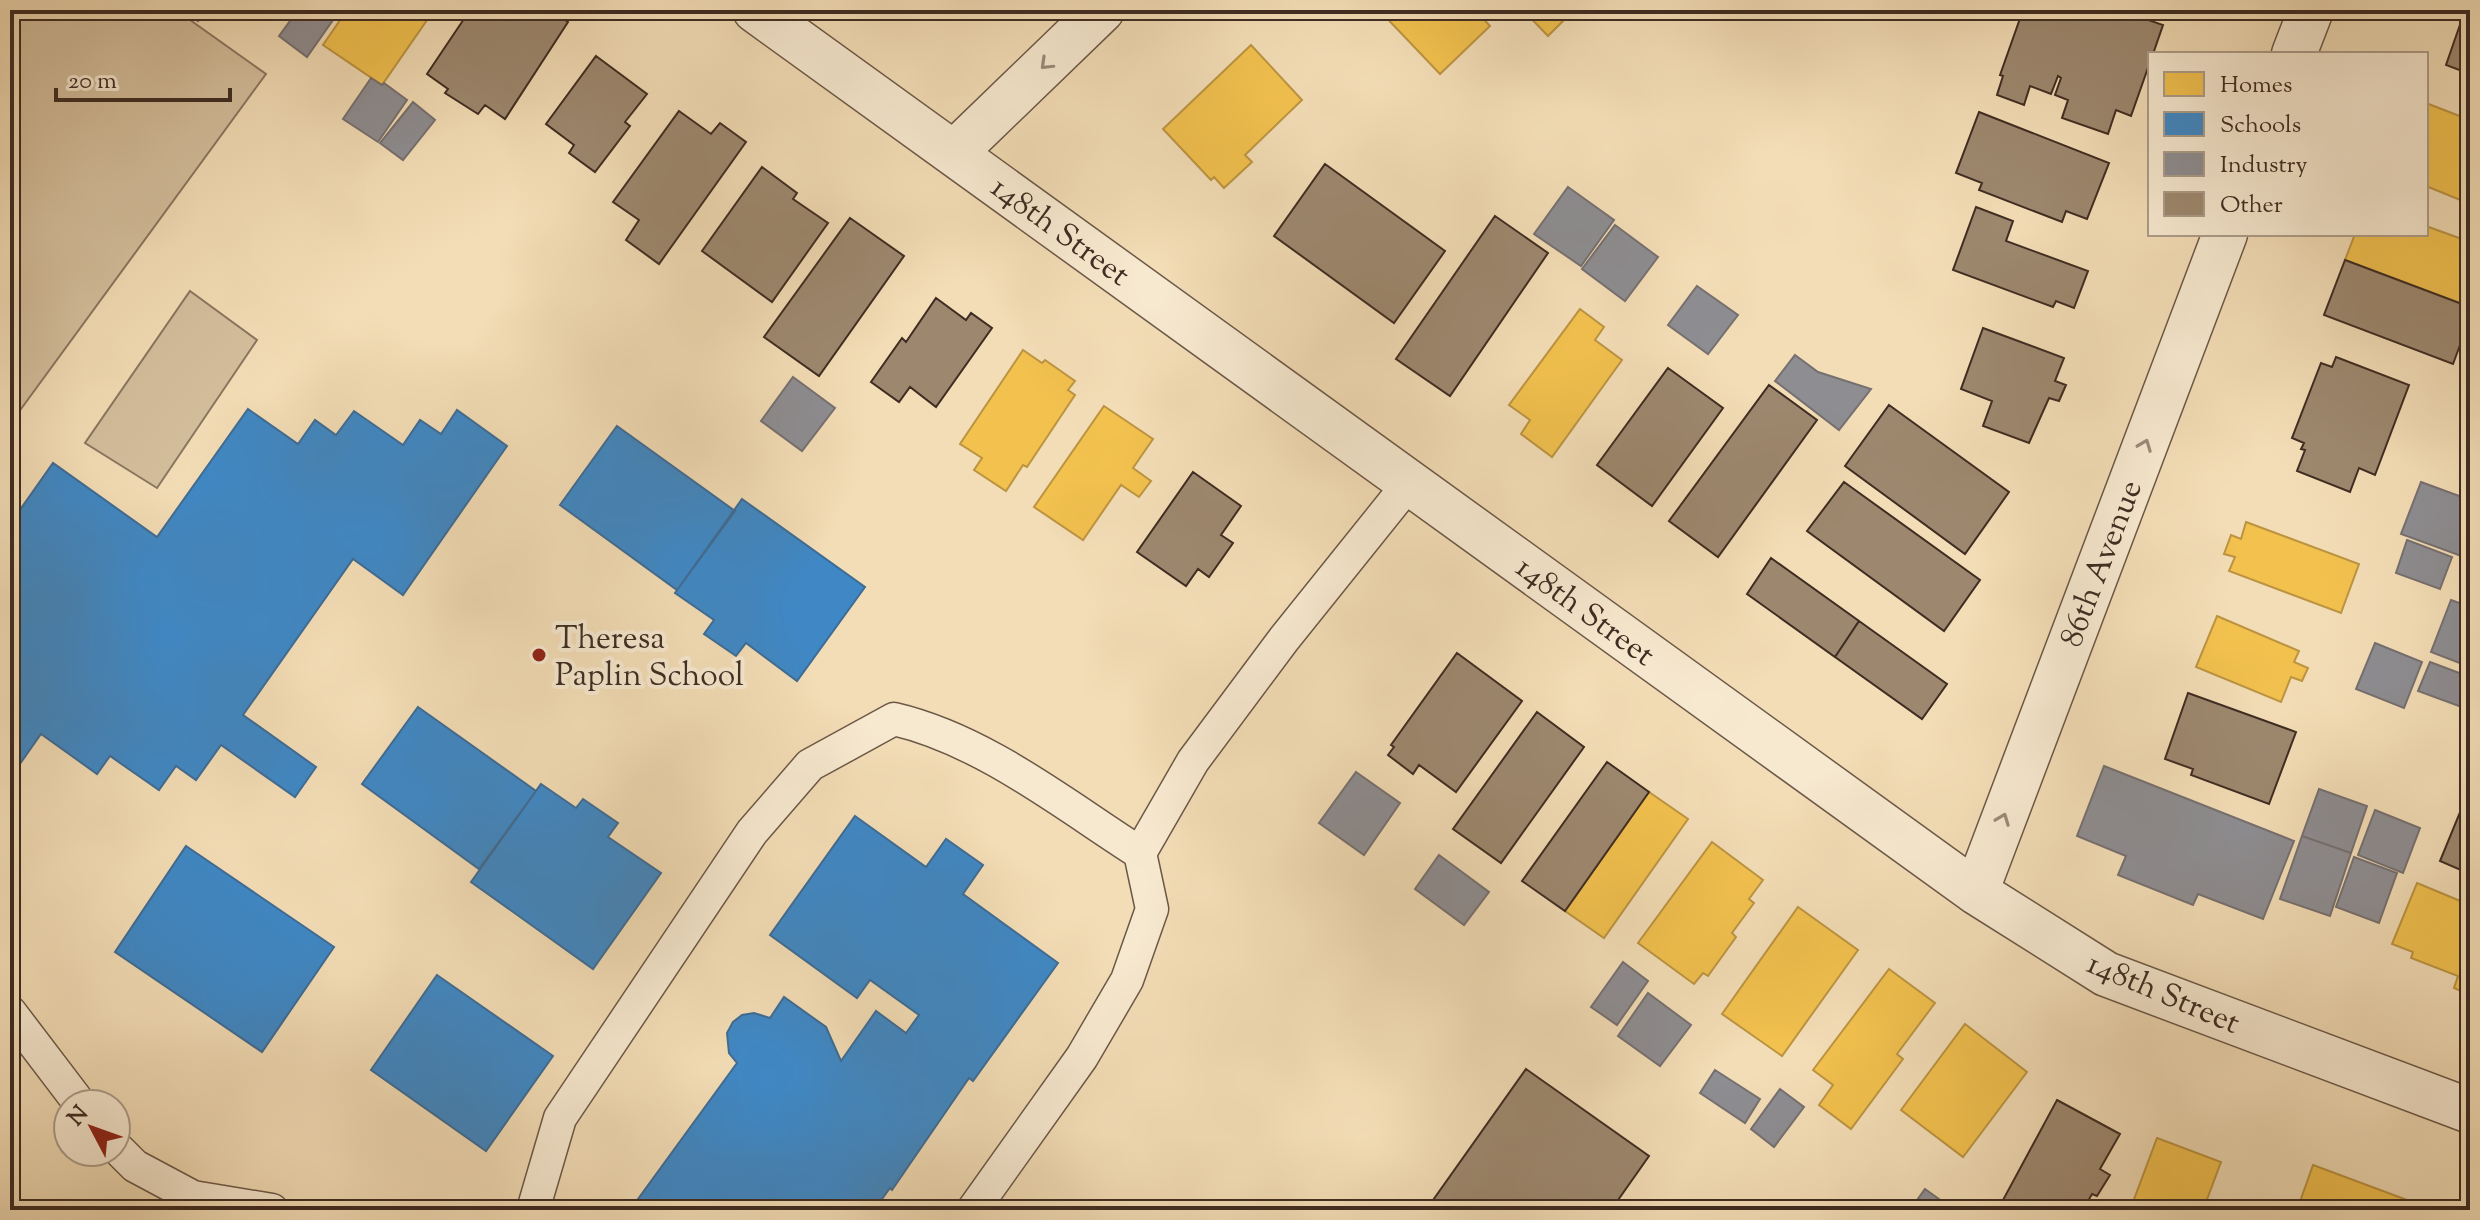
<svg xmlns="http://www.w3.org/2000/svg" width="2480" height="1220" font-family="'Sorts Mill Goudy',serif">
<rect width="100%" height="100%" fill="#f3ddb6"/>
<filter id="stains"><feTurbulence type="fractalNoise" baseFrequency=".0025" numOctaves="4"/><feColorMatrix values="0 0 0 0 .2 0 0 0 0 .09 0 0 0 0 .02 0 0 0 .5 -.17"/></filter>
<radialGradient id="worn" r=".72"><stop offset=".6" stop-color="#630" stop-opacity="0"/><stop offset="1" stop-color="#630" stop-opacity=".3"/></radialGradient>
<path fill="#d4bf9d" stroke="#8a7660" stroke-width="2" d="M10,10H176L266,74L10,424Z
M190,291L257,340L157,488L85,443Z"/>
<path fill="#f2c14e" stroke="#bc9441" stroke-width="2" d="M347,10H434L382,85L323,45Z
M1379,10H1475L1490,26L1440,74Z
M1523,10H1574L1548,36Z
M1251,45L1302,100L1245,155L1252,162L1224,188L1214,177L1211,180L1163,129Z
M2426,103L2470,120V204L2426,186Z
M2426,226L2470,242V307L2345,260L2355,234H2426Z
M1580,309L1604,327L1595,340L1622,360L1552,457L1521,434L1530,420L1509,405Z
M1023,350L1042,363L1045,360L1075,381L1068,390L1075,395L1027,467L1023,465L1006,491L974,470L982,458L960,444Z
M1104,406L1153,439L1133,468L1151,481L1139,497L1121,485L1083,540L1034,507Z
M2246,522L2359,564L2341,613L2229,571L2235,557L2224,554L2231,535L2241,539Z
M2217,616L2299,651L2294,662L2308,668L2302,681L2291,677L2281,702L2196,667Z
M1649,792L1688,819L1604,938L1565,911Z
M1712,842L1763,880L1749,899L1754,903L1732,933L1736,937L1708,976L1703,973L1694,984L1638,943Z
M2417,883L2470,905V995L2454,988L2458,976L2411,958L2413,952L2392,944Z
M1798,907L1858,950L1782,1056L1722,1014Z
M1889,969L1935,1003L1897,1054L1903,1059L1851,1129L1819,1105L1833,1085L1813,1070Z
M1965,1024L2027,1072L1963,1157L1901,1110Z
M2157,1138L2221,1162L2203,1210H2130Z
M2313,1165L2434,1210H2297Z"/>
<path fill="#3f88c5" stroke="#3f6c94" stroke-width="2" d="M248,409L298,444L315,420L336,435L354,411L403,445L420,420L441,434L457,410L507,446L403,595L353,559L243,715L316,767L295,797L221,745L196,780L176,766L159,790L110,756L97,774L41,734L10,778V547L13,544L10,542V524L53,463L157,537Z
M617,426L735,511L677,590L560,505Z
M742,499L865,587L797,681L746,643L736,656L704,634L714,620L675,593Z
M418,707L536,791L479,869L362,784Z
M541,784L576,808L583,799L618,823L608,837L661,873L593,969L471,882Z
M855,816L926,867L946,839L983,865L963,894L1058,963L973,1081L969,1078L892,1190L890,1188L874,1210H630L737,1063L729,1053L727,1033L733,1022L742,1015L754,1013L770,1018L784,997L826,1027L841,1061L876,1011L906,1033L919,1015L870,980L857,998L770,935Z
M186,846L334,947L262,1052L115,952Z
M437,975L553,1056L486,1151L371,1070Z"/>
<path fill="#8d8d92" stroke="#767070" stroke-width="2" d="M183,10H206L198,21Z
M298,10H340L307,57L279,36Z
M371,78L382,85L384,83L407,100L378,142L343,119Z
M413,102L435,120L403,160L380,143Z
M1568,187L1614,220L1581,266L1534,234Z
M1615,225L1658,257L1625,301L1582,269Z
M1697,286L1738,315L1708,354L1668,325Z
M1795,355L1818,372L1871,389L1839,430L1775,381Z
M793,377L835,408L802,451L761,421Z
M2421,482L2470,500V540L2464,557L2401,534Z
M2407,540L2452,557L2440,589L2396,573Z
M2451,600L2470,607V667L2431,652Z
M2375,643L2422,662L2404,708L2356,689Z
M2430,662L2470,677V710L2418,691Z
M2104,766L2294,841L2263,919L2198,894L2193,905L2118,875L2126,856L2077,836Z
M1356,772L1400,803L1364,855L1319,823Z
M2319,789L2367,806L2351,853L2302,836Z
M2375,810L2420,828L2403,873L2358,855Z
M2302,836L2351,853L2330,916L2280,899Z
M1439,855L1489,892L1464,925L1415,889Z
M2354,857L2397,873L2379,923L2336,907Z
M1623,962L1648,981L1617,1025L1591,1007Z
M1648,993L1691,1025L1660,1066L1618,1036Z
M1715,1070L1760,1099L1745,1123L1700,1093Z
M1780,1089L1804,1107L1774,1147L1751,1129Z
M1925,1189L1950,1207L1948,1210H1910Z"/>
<path fill="#9d886f" stroke="#3f2c22" stroke-width="2" d="M470,10H480L493,19L499,10H550L568,22L505,119L485,105L478,114L445,93L448,89L427,74Z
M2023,10H2120L2163,25L2153,54H2150V62L2131,116L2116,110L2108,134L2062,118L2068,100L2055,95L2061,78L2058,76L2051,94L2030,86L2024,105L1997,95L2003,76L2000,75Z
M2463,16L2470,19V74L2446,65Z
M596,56L647,94L625,122L630,126L595,172L569,153L574,145L546,124Z
M679,111L711,134L720,123L746,142L659,264L626,240L639,220L613,202Z
M1979,112L2109,163L2087,219L2066,211L2062,222L1979,190L1982,183L1956,173Z
M1325,164L1445,251L1394,323L1274,236Z
M762,167L797,193L793,199L828,223L772,302L702,251Z
M1976,207L2013,221L2006,241L2088,271L2074,308L2056,301L2053,307L1953,270Z
M1495,216L1548,253L1450,396L1396,359Z
M850,218L904,256L819,376L764,337Z
M2345,260L2470,307V318L2453,364L2324,315Z
M936,298L966,320L971,313L992,328L936,407L910,387L899,402L871,382L902,338L906,342Z
M1983,328L2064,358L2055,381L2066,385L2059,401L2049,398L2029,443L1983,426L1992,401L1961,389Z
M2336,357L2409,385L2375,475L2359,468L2350,492L2297,471L2305,450L2301,449L2304,443L2292,438L2321,363L2332,367Z
M1668,368L1723,408L1652,506L1597,465Z
M1769,385L1817,420L1718,557L1669,521Z
M1889,405L2009,492L1965,554L1845,466Z
M1193,472L1241,506L1221,535L1233,543L1209,577L1198,569L1186,586L1137,552Z
M1844,482L1980,580L1944,631L1807,531Z
M1771,558L1859,621L1835,657L1747,594Z
M1859,621L1947,684L1922,719L1835,657Z
M1457,653L1522,701L1456,792L1419,765L1413,774L1388,755L1394,747L1391,745Z
M2188,693L2296,732L2269,804L2191,775L2193,769L2165,759Z
M1537,712L1584,747L1501,863L1453,829Z
M1607,762L1649,792L1565,911L1522,881Z
M2465,800L2470,802V874L2440,861Z
M1526,1069L1649,1156L1611,1210H1426Z
M2057,1100L2120,1134L2100,1169L2110,1175L2097,1196L2092,1194L2083,1210H2021L2003,1200Z"/>
<g fill="none" stroke-linecap="round" stroke-linejoin="round">
<g stroke="#6c5847" stroke-width="35">
<path id="lane" d="M10,1012L80,1104
M116,1147L135,1166L193,1197L272,1210
M533,1210L560,1118L752,832L810,765L894,719C984,740 1063,804 1140,853
M973,1210L1082,1057L1127,980L1152,909L1140,853L1193,761L1284,639L1410,482"/>
</g>
<g stroke="#6c5847" stroke-width="47">
<path id="street" d="M755,10L1976,892L2106,974L2470,1111
M2294,54L2311,10
M954,153L1102,10
M1976,892L2225,234"/>
</g>
<use href="#lane" stroke="#f7e9d0" stroke-width="32"/>
<use href="#street" stroke="#f7e9d0" stroke-width="44"/>
</g>
<defs><path id="oneway-chevron" d="M-2-3.5L2.5 0L-2 3.5" fill="none" stroke-width="1.6" stroke-linecap="round" stroke-linejoin="round" transform="scale(2)"/></defs>
<g stroke="#9b8a79">
<use href="#oneway-chevron" transform="translate(1046 64) rotate(136)"/>
<use href="#oneway-chevron" transform="translate(2145 445) rotate(-69)"/>
<use href="#oneway-chevron" transform="translate(2003 819) rotate(-69)"/>
</g>
<circle fill="#8f2418" stroke="#f7e9d0" stroke-width="3" cx="539" cy="655" r="8"/>
<g text-anchor="middle" stroke-width="8" stroke-linejoin="round" paint-order="stroke">
<g font-size="32" fill="#3f2c22" stroke="#f7e9d0">
<text transform="translate(1061 230) rotate(36)" y="11">148th Street</text>
<text transform="translate(2100 563) rotate(-69)" y="11">86th Avenue</text>
<text transform="translate(1586 610) rotate(36)" y="11">148th Street</text>
<text transform="translate(2164 992) rotate(23)" y="11">148th Street</text>
</g>
<g font-size="32" fill="#3f2c22" stroke="#f7e9d0" text-anchor="start">
<text x="555" y="648">Theresa<tspan x="555" dy="37">Paplin School</tspan></text>
</g>
</g>
<rect width="2480" height="1220" fill="none" stroke="#f3ddb6" stroke-width="40"/>
<rect x="12" y="12" width="2456" height="1196" fill="none" stroke="#3f2c22" stroke-width="4"/>
<rect x="20" y="20" width="2440" height="1180" fill="none" stroke="#3f2c22" stroke-width="2"/>
<rect x="2148" y="52" width="280" height="184" fill="#f7e9d0" stroke="#ad9d8a" stroke-width="2"/>
<rect x="2164" y="72" width="40" height="24" fill="#f2c14e" stroke="#ad9d8a" stroke-width="2"/>
<text x="2220" y="92" font-size="24" fill="#3f2c22">Homes</text>
<rect x="2164" y="112" width="40" height="24" fill="#3f88c5" stroke="#ad9d8a" stroke-width="2"/>
<text x="2220" y="132" font-size="24" fill="#3f2c22">Schools</text>
<rect x="2164" y="152" width="40" height="24" fill="#8d8d92" stroke="#ad9d8a" stroke-width="2"/>
<text x="2220" y="172" font-size="24" fill="#3f2c22">Industry</text>
<rect x="2164" y="192" width="40" height="24" fill="#9d886f" stroke="#ad9d8a" stroke-width="2"/>
<text x="2220" y="212" font-size="24" fill="#3f2c22">Other</text>
<g transform="translate(92 1128) rotate(311)"><circle r="38" fill="#f7e9d0" stroke="#ad9d8a" stroke-width="2"/>
<path d="M0-6L14 30L0 20L-14 30Z" fill="#8f2418"/>
<text y="-12" font-size="22" font-weight="bold" text-anchor="middle" fill="#3f2c22">N</text>
</g>
<path d="M56 88v12h174v-12" fill="none" stroke="#3f2c22" stroke-width="4"/>
<text x="68" y="88" font-size="24" fill="#3f2c22" stroke="#f7e9d0" stroke-width="6" paint-order="stroke">20 m</text>
<rect width="100%" height="100%" filter="url(#stains)"/>
<rect width="100%" height="100%" fill="url(#worn)"/>
</svg>
